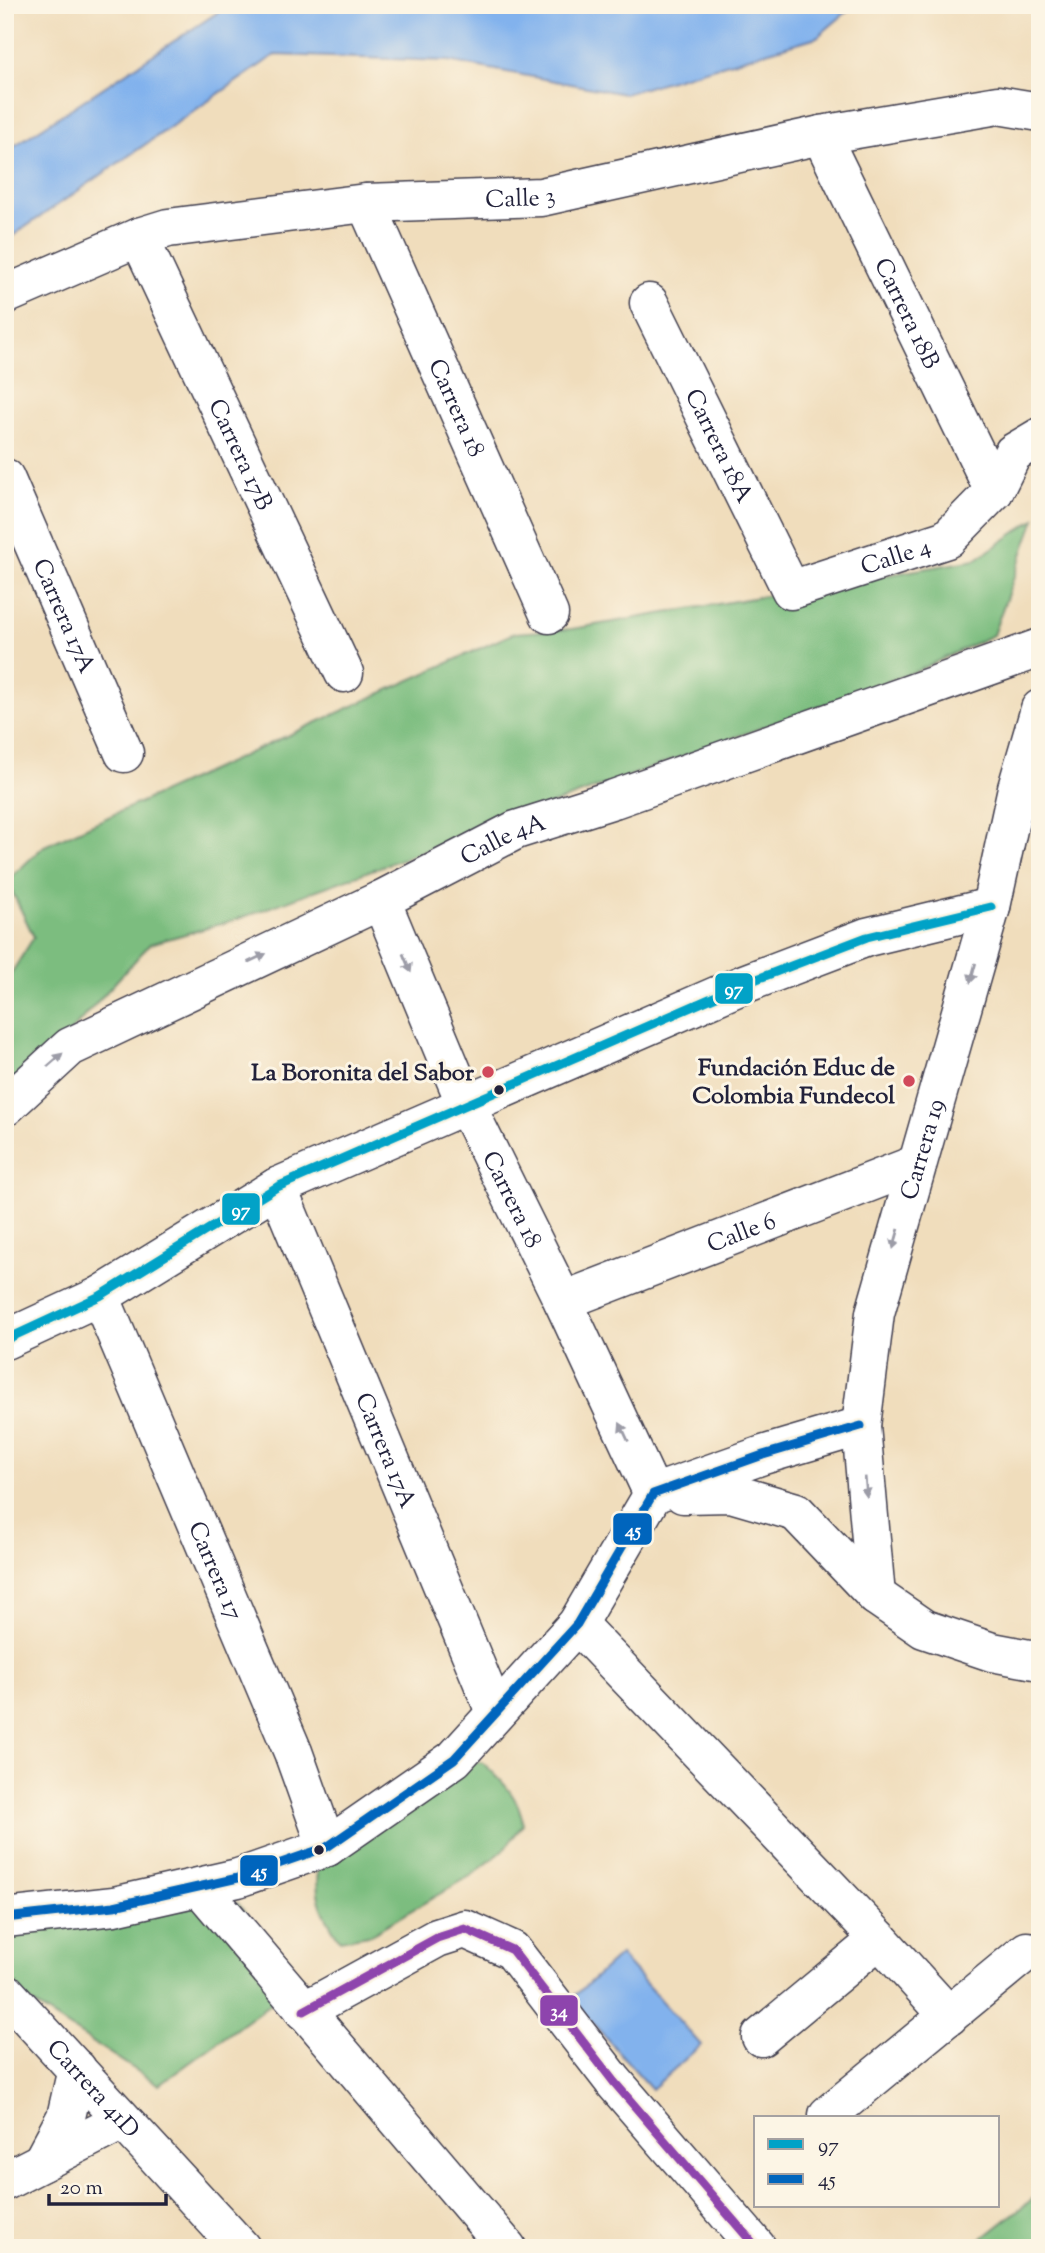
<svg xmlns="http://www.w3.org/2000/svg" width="1045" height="2253" font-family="'Sorts Mill Goudy',serif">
<rect width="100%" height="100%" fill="#fcf5e5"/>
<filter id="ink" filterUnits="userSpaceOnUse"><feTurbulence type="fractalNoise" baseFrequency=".0143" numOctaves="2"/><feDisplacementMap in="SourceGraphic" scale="14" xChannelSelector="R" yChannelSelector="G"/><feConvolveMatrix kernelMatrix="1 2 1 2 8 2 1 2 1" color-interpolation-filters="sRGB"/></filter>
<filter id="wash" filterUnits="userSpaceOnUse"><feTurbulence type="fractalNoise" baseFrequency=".00686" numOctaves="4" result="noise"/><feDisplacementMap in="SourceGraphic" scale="28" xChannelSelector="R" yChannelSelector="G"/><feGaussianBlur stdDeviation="1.57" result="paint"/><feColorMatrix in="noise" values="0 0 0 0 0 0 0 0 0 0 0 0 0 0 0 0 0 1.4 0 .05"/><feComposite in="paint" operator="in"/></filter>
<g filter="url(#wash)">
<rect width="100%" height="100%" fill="#f0ddbc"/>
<path fill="#7bbd7f" stroke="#4e705d" stroke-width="2" d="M1035,519L993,635L919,670L235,920L150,944L5,1104V983L34,937L7,881L44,846L514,633L572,629L975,560Z
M482,1762C501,1780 520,1797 523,1824L504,1850L472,1875L369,1935L340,1940C321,1912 312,1894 320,1860L466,1763Z
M238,1903L296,1985L159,2085L7,1987L10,1923Z
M1040,2193V2248H970Z"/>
<path fill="#82b2ed" stroke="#526a94" stroke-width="2" d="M229,5H855L817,37L624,94L448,61L275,55L5,241V152Z
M620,1955L701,2045L652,2089L571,1999Z"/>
</g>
<g filter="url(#ink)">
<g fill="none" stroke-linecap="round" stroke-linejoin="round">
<g stroke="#413e4e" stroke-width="41">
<g id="minor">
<path id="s1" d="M821,135L994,491"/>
<path id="s2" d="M366,203L549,614"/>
<path id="s3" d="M139,237L344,673"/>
<path id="s4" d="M5,295L139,237L168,228L366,203L541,197L821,135L998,105L1040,112"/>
<path id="s5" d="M649,303L791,590L947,539L994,491L1013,453L1040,437"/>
<path id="s6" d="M5,478L124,753"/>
<path id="s7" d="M381,900L467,1107L563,1301L653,1494"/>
<path id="s8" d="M5,1107L70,1047L381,900L516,830L614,799L1040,648"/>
<path id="s9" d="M277,1187L495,1712"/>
<path id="s10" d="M100,1296L293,1752L327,1847"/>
<path id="s11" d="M563,1301L917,1164"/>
<path d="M5,1340L100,1296L277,1187L744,984L867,937L991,907"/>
<path d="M683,1494L731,1493L796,1512L876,1596L924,1629L992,1652L1040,1661"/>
<path id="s12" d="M876,1596L861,1426L875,1313L991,907L1017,788L1040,709"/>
<path d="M577,1624L879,1939L949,2016"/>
<path d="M200,1887L507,2248"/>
<path d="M5,1918L114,1906L238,1878L327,1847L454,1759L577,1624L653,1494L763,1455L861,1426"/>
<path id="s13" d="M5,1992L241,2248"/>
<path d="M304,2011L437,1938L465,1929L512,1950L614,2082L757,2248"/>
<path d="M761,2037L879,1939"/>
<path d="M828,2115L1027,1951L1040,1953"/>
<path d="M42,2162L66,2117L77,2069"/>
<path d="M5,2181L122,2121"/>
</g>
</g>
<use href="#minor" stroke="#fff" stroke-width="38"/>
<g stroke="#fcf5e5" stroke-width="14">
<path id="bus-1" d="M5,1340L100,1296L277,1187L744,984L867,937L991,907"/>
</g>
<g stroke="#fcf5e5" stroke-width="14">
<path id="bus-2" d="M5,1918L114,1906L238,1878L327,1847L454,1759L577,1624L653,1494L763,1455L861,1426"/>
</g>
<g stroke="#fcf5e5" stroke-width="14">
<path id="bus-3" d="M304,2011L437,1938L465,1929L512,1950L614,2082L757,2248"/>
</g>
<use href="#bus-1" stroke="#02a2c7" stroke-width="9"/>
<use href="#bus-2" stroke="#0065bd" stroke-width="9"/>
<use href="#bus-3" stroke="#8e44ad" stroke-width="9"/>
</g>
<defs><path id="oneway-solid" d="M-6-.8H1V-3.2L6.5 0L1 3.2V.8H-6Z" transform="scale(1.75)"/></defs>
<g fill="#9c9ca7">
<use href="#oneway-solid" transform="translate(257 958) rotate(-25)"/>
<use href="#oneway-solid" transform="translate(407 963) rotate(67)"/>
<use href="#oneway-solid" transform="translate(973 973) rotate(105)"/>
<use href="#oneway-solid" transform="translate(55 1060) rotate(-41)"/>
<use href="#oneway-solid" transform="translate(896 1239) rotate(106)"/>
<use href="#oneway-solid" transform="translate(624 1432) rotate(-115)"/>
<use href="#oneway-solid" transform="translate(866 1487) rotate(85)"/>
</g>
</g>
<g fill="#d1495b" stroke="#fcf5e5" stroke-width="2.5">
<circle cx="488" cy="1072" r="7"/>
<circle cx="909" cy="1081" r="7"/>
</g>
<g fill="#22223b" stroke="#fcf5e5" stroke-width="2.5">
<circle cx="499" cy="1090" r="6"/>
<circle cx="319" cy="1850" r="6"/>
</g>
<g text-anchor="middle" stroke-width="6" stroke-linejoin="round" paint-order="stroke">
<g font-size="24" fill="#22223b" stroke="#fcf5e5">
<text dy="8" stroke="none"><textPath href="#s4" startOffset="530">Calle 3</textPath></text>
<text dy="8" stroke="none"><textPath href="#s1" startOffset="198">Carrera 18B</textPath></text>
<text dy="8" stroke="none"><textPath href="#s2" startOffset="224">Carrera 18</textPath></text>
<text dy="8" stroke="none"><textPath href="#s5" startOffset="159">Carrera 18A</textPath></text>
<text dy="8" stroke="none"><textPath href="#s3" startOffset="240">Carrera 17B</textPath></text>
<text dy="8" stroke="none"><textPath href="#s5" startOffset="430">Calle 4</textPath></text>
<text dy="8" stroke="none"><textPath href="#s6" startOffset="150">Carrera 17A</textPath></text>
<text dy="8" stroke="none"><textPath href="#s8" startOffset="569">Calle 4A</textPath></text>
<text dy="8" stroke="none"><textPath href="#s12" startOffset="455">Carrera 19</textPath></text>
<text dy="8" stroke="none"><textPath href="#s7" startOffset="327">Carrera 18</textPath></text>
<text dy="8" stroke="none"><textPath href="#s11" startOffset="191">Calle 6</textPath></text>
<text dy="8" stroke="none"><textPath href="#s9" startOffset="285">Carrera 17A</textPath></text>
<text dy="8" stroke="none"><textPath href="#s10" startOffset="298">Carrera 17</textPath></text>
<text dy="8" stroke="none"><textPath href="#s13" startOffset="131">Carrera 41D</textPath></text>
</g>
<g font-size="24" font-weight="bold" fill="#22223b" stroke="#fcf5e5" text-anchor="end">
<text x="895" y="1075">Fundación Educ de<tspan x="895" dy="28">Colombia Fundecol</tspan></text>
<text x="474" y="1080">La Boronita del Sabor</text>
</g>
</g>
<g stroke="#fcf5e5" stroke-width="2.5">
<rect x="714" y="972" width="40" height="33" rx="7" fill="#02a2c7"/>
<rect x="221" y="1192" width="40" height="34" rx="7" fill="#02a2c7"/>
<rect x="612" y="1512" width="41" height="34" rx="7" fill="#0065bd"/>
<rect x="239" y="1854" width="40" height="33" rx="7" fill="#0065bd"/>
<rect x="539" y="1994" width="40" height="33" rx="7" fill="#8e44ad"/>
</g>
<g font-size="19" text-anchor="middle" font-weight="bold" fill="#fff">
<text x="734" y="995">97</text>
<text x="241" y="1216">97</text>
<text x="633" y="1536">45</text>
<text x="259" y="1877">45</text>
<text x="559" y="2017">34</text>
</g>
<rect width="1045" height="2253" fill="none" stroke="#fcf5e5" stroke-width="28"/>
<rect x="754" y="2116" width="245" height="91" fill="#fcf5e5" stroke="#a5a1a1" stroke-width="2"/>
<rect x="768" y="2139" width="35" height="10" fill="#02a2c7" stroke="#a5a1a1" stroke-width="2"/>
<text x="818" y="2152" font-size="21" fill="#22223b">97</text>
<rect x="768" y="2174" width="35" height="10" fill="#0065bd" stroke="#a5a1a1" stroke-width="2"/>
<text x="818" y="2186" font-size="21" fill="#22223b">45</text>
<path d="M49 2194v10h117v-10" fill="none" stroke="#22223b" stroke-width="3.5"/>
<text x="60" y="2194" font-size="21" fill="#22223b" stroke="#fcf5e5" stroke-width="5" paint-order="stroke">20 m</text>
</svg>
